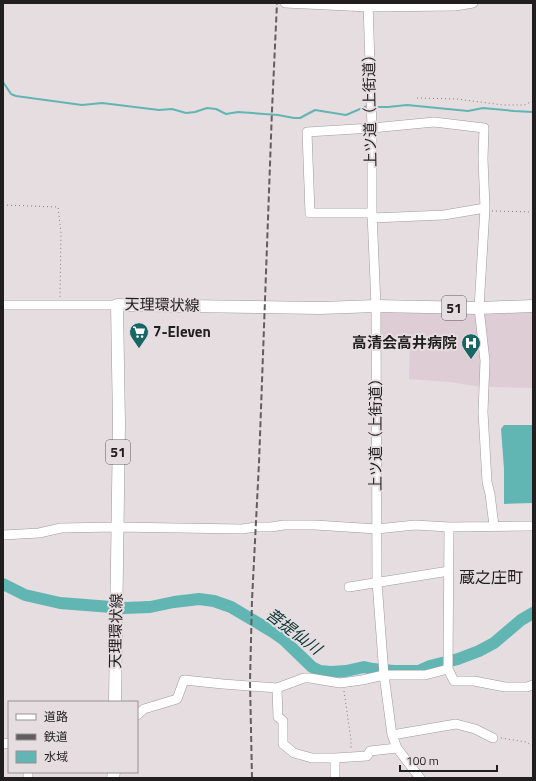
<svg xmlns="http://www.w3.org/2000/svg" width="536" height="781" font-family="'Titillium Web','Noto Sans JP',sans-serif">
<rect width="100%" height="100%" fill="#e6dde1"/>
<path fill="#decdd4" d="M533,310V388L492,387H483L449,382L409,379L410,341H378V312H414L485,314Z"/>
<path fill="#61b6b4" d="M504,425H533V503L504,504V469L501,429Z"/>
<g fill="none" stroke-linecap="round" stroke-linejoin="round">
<path stroke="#61b6b4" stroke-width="2" d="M3,82L11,94L16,96L82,105L102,103L159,110L172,109L186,113L195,112L207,108L216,109L226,114L238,112L278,115L294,118H300L315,110L346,115L367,106H369
M373,107H388L407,105L468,111L483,108L514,111L533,112"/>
<path stroke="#61b6b4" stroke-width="12" d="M3,584L25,595L60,603L124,608L150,607L174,602L199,599L214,601L231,607L273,632L283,639L312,667L320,671L331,672L346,671L364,667L373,669L394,671H419L430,666L458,659L479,651L494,643L521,620L533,613"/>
<g stroke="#a0989c" stroke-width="10">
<path id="minor" d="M285,3L368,7L455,6L473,3
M368,3L372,128V213L376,306L377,582L384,675L392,735L397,748L420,778
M372,213H310L307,132L372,128L434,122L484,128L483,159L485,208L479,308L485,361L483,412L487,482L490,494L494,526
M372,218L444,215L485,208
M3,305H117
M449,527L448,669L454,681H474L505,687H527L533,685
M3,535L39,533L61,528L116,527L242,529L256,527H271L284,525H315L377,529L415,525L449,527L533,526
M349,587L449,571
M277,688L278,717L283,721V744L294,753L312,758H335V778
M137,715L144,709L177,699L184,680L223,684L277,688L304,678H310L340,683L362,680L384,675H425L448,669
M392,735L456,724L475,729L493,738
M3,744L9,743
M335,758L367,756L370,751L397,748
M28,778V772"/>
</g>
<g stroke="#a0989c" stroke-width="13">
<path id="major" d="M115,702L119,424L117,305L320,308L376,306L426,307L479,308L533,306
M113,778L114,772"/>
</g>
<path stroke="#817b7d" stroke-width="1" stroke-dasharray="1 3" stroke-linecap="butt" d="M417,98L457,99L503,105H524L533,101
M3,205L58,207L61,233L60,297
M492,211L533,212
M344,691L351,740V749
M501,738L526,742L533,746"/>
<use href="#minor" stroke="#fff" stroke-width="9"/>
<use href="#major" stroke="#fff" stroke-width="12"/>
<path stroke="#625d5f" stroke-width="2" stroke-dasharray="6 3" stroke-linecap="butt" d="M252,778L250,681L252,600L259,463L272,110L277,3"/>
</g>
<defs>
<g id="supermarket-pin" transform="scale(1)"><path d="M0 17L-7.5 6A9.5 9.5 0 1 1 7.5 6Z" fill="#176664" stroke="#e6dde1"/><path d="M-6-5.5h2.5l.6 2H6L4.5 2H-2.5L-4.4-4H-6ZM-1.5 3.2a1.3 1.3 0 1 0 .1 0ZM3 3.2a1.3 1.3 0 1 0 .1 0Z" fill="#fff"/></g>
<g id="hospital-pin" transform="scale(1)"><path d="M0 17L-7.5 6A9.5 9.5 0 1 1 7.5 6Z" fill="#176664" stroke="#e6dde1"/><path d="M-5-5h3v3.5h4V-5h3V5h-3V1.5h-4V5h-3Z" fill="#fff"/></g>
</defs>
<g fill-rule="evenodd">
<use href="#supermarket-pin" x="139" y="332"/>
<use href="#hospital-pin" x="471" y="343"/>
</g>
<g text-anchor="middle" stroke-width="4" stroke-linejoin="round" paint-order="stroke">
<g fill="#e6dde1" stroke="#5c5759" stroke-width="1">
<rect x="442" y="296" width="24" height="24" rx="3"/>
<rect x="106" y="440" width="24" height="24" rx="3"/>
</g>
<g font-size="14" font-weight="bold" fill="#211e1f">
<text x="454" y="313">51</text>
<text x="118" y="457">51</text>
</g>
<g font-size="15" fill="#211e1f" stroke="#e6dde1">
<text transform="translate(370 107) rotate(-91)" y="5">上ツ道（上街道）</text>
<text transform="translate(162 305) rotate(1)" y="5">天理環状線</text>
<text transform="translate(376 431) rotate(-90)" y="5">上ツ道（上街道）</text>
<text transform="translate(116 631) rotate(-89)" y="5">天理環状線</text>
</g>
<g font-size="15" font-weight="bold" fill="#211e1f" stroke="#e6dde1" text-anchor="start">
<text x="153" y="337">7-Eleven</text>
<text x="457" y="348" text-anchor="end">高清会高井病院</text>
</g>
<g font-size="16" fill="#211e1f" stroke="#e6dde1">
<text x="491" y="583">蔵之庄町</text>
</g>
<g font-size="16" font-style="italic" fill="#083332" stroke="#e6dde1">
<text transform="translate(294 631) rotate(37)" y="6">菩提仙川</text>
</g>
</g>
<rect width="536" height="781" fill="none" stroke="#211e1f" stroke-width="8"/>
<rect x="8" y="701" width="130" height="72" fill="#e6dde1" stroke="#979193"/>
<rect x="16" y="714" width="20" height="6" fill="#ffffff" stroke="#979193"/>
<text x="44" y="721" font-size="12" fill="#211e1f">道路</text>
<rect x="16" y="734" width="20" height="6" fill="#625d5f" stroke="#979193"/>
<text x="44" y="741" font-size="12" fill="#211e1f">鉄道</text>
<rect x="16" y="751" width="20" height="12" fill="#61b6b4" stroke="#979193"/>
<text x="44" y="761" font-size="12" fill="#211e1f">水域</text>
<path d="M400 765v6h97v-6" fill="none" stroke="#211e1f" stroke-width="2"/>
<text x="406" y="765" font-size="12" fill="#211e1f" stroke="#e6dde1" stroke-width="3" paint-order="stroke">100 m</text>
</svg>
